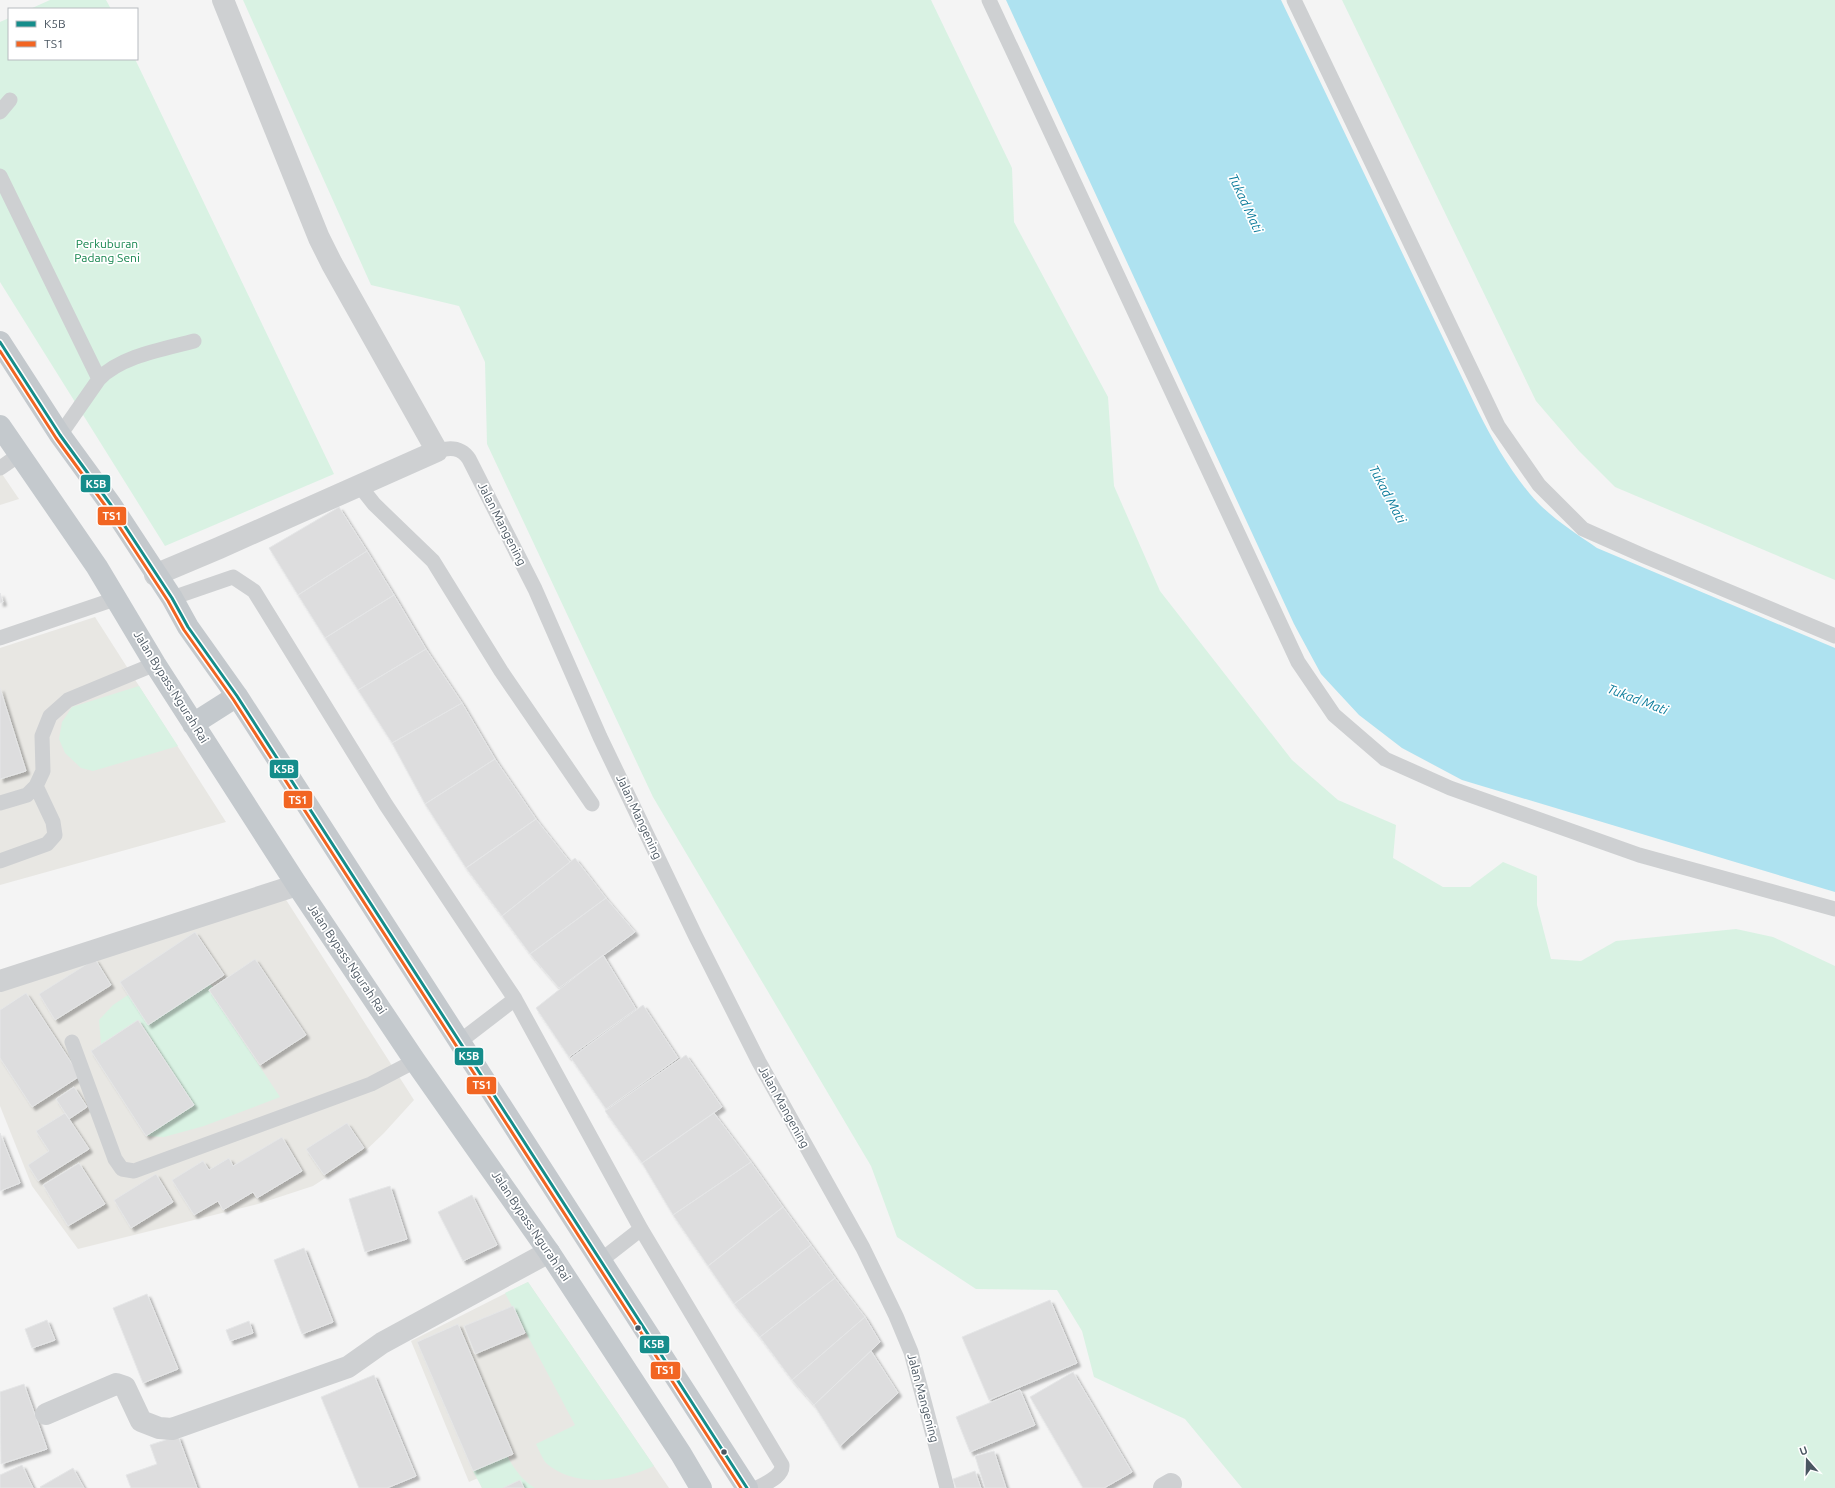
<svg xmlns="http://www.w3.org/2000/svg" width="1835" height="1488" font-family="Ubuntu,sans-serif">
<defs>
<filter id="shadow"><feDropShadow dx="3.5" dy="3.5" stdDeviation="1" flood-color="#0004"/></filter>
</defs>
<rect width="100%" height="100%" fill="#f4f4f4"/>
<path fill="#e8e7e3" d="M0,471L19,499L0,505Z
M95,617L226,822L0,885V648Z
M283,895L414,1100L384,1133L361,1155L313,1186L258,1204L78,1249L32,1186L0,1106V990Z
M528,1282L669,1488H482L478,1478L469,1482L411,1341Z"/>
<path fill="#d9f2e3" d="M50,0H106L111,9H30Z
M243,0H931L1012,168L1014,222L1108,397L1114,486L1160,591L1292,760L1338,800L1396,825L1393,858L1443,887H1470L1503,862L1537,876V905L1551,959L1581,961L1616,941L1736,929L1773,937L1835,966V1488H1242L1185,1419L1094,1377L1082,1331L1057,1290L976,1289L897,1237L871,1166L653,797L487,444L485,362L459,306L371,285Z
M1342,0H1835V580L1615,487L1579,451L1536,401Z
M9,18V59H135L334,474L165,546L0,282V22Z
M139,686L178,746L93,771L81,768L65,753L59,739L62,722L72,707Z
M210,984L213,987L209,990L280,1097L204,1126L164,1137L146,1136L194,1105L139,1020L101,1044L99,1020L113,1005L128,995Z
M528,1282L654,1466C620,1482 575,1488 546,1463C542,1458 539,1450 536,1444L575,1425L505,1293Z
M507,1456C515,1470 522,1480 535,1488H482L473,1471Z"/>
<path fill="#aee2f0" d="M1006,0H1281L1478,411C1493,441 1509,469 1530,494C1548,516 1574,532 1597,548L1835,648V892L1462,780L1402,748L1359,715L1321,674L1294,624Z"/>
<path fill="#ddddde" stroke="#e5e6e7" filter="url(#shadow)" d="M339,507L367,551L298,595L269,548Z
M367,551L394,595L325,638L298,595Z
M0,593L3,602L0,603Z
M394,595L426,649L358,690L325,638Z
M426,649L462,703L392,743L358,690Z
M0,688L26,771L0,779Z
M462,703L495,759L425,804L392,743Z
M495,759L536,819L466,868L425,804Z
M536,819L570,862L502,916L466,868Z
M575,858L606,898L530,954L502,916Z
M606,898L635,932L559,988L530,954Z
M195,932L224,975L148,1025L120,982Z
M603,955L636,1009L569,1057L536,1008Z
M95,959L111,985L55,1020L39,994Z
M255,959L306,1035L260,1065L209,990Z
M26,993L80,1076L32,1107L0,1058V1010Z
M643,1005L678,1058L606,1109L571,1058Z
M138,1020L194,1105L146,1136L91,1051Z
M686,1055L722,1107L642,1163L605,1111Z
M74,1087L87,1107L69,1119L56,1099Z
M65,1113L89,1149L38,1181L28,1165L49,1151L36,1131Z
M714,1113L751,1162L673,1215L642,1163Z
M347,1123L364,1148L324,1175L306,1149Z
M0,1133L20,1183L0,1191Z
M282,1137L302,1171L257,1198L253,1192L223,1210L218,1201L194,1215L172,1180L203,1161L209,1170L229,1158L233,1166Z
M751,1162L783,1207L708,1266L673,1215Z
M79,1163L105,1204L68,1226L43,1185Z
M156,1174L173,1202L131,1228L114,1200Z
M390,1186L407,1239L365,1252L349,1199Z
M472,1195L497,1245L463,1261L438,1212Z
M783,1207L811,1245L734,1304L708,1266Z
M811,1245L835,1278L760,1337L734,1304Z
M304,1248L333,1322L302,1334L274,1260Z
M835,1278L865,1317L792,1380L760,1337Z
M147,1294L178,1369L143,1383L113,1308Z
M1050,1300L1077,1363L989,1400L962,1337Z
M513,1306L525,1333L475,1354L464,1326Z
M865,1317L880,1342L814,1405L792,1380Z
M47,1320L55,1340L32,1348L25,1329Z
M249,1321L253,1333L230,1341L226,1330Z
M458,1324L513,1454L473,1471L417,1342Z
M871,1351L898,1393L840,1446L814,1405Z
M1073,1372L1132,1472L1104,1488H1083L1030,1397Z
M374,1375L416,1476L387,1488H359L321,1397Z
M24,1384L47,1449L1,1464L0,1392Z
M1020,1390L1035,1425L970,1452L956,1417Z
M178,1436L197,1488H131L126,1475L157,1464L150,1445Z
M994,1451L1006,1488H985L975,1456Z
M22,1465L33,1488H0V1475Z
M73,1468L84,1488H41L40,1487Z
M975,1471L981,1488H956L953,1479Z
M520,1480L524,1488H503Z"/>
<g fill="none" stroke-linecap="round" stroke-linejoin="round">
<path stroke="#ced0d2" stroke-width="15" d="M989,0L1298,662L1334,715L1385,759L1450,788L1639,855L1835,909
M1294,0L1498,426L1539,485L1583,529L1644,556L1835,636
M0,112L10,100
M0,176L99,379
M60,435L99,379C121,356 164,349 194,341
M437,451C450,447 461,447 469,459L535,589L600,737L696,937L759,1062L863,1248L896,1316L911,1352L947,1488
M0,468L19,455
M359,485L374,504L433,561L501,671L592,804
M172,598L233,577L254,591L386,805L515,999L641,1229L782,1465C783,1477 766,1483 757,1488
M0,638L115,599
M0,803L27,795L36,786L43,771L42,736L50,716L68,700L155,664
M0,861L47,844L55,835L53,822L36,786
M72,1042L115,1159L122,1169L134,1171L371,1084L415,1061
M459,1042L515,999
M600,1261L641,1229"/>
<path stroke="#ced0d2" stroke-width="22" d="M155,575L219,548L437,451L332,264L319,238L223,0
M0,981L297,885
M46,1414L116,1384L125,1387L141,1421L159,1428L172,1429L348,1367L382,1343L549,1252
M1164,1488L1171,1484"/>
<path stroke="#c4c9cd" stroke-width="22" d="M0,342L60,435L111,505L172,598L188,627L237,696L747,1488
M0,426L97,567L155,664L297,885L415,1061L549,1252L681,1454L701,1488
M193,724L237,696"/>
<g stroke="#fff" stroke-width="6">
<path id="bus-1" d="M0,342L60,435L111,505L172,598L188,627L237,696L747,1488"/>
</g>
<g stroke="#fff" stroke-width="6">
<path id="bus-2" d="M0,351L56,438L107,508L168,601L184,630L233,699L741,1488"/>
</g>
<use href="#bus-1" stroke="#158d8b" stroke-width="3"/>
<use href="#bus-2" stroke="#f26522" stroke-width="3"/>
</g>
<g fill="#4a5661" stroke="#fff" stroke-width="1.5">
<circle cx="638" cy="1328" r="3.5"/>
<circle cx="724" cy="1452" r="3.5"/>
</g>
<g text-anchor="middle" stroke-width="3.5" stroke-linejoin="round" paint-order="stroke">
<g font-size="12" fill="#17864f" stroke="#fff">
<text x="107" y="248">Perkuburan<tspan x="107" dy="14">Padang Seni</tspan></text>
</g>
<g font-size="12" fill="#4a5661" stroke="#fff">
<text transform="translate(502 524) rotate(63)" y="4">Jalan Mangening</text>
<text transform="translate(171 687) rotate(58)" y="4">Jalan Bypass Ngurah Rai</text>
<text transform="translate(639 817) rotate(65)" y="4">Jalan Mangening</text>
<text transform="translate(347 959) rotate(56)" y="4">Jalan Bypass Ngurah Rai</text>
<text transform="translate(784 1107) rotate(61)" y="4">Jalan Mangening</text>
<text transform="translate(531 1226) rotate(56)" y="4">Jalan Bypass Ngurah Rai</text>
<text transform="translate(923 1398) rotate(75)" y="4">Jalan Mangening</text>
</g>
<g font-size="13" font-style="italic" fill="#0c7c9b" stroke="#fff">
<text transform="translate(1246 203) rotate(65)" y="5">Tukad Mati</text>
<text transform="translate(1388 494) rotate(62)" y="5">Tukad Mati</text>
<text transform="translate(1638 699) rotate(21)" y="5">Tukad Mati</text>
</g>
</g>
<g stroke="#fff" stroke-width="1.5">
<rect x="80" y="474" width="31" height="19" rx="4" fill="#158d8b"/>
<rect x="97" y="506" width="30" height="20" rx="4" fill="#f26522"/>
<rect x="269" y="759" width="30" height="20" rx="4" fill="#158d8b"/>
<rect x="283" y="790" width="30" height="19" rx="4" fill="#f26522"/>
<rect x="454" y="1047" width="30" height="19" rx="4" fill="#158d8b"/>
<rect x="466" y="1076" width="31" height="19" rx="4" fill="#f26522"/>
<rect x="639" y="1335" width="31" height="19" rx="4" fill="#158d8b"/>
<rect x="650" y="1361" width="31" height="19" rx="4" fill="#f26522"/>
</g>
<g font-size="11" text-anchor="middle" font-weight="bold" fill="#fff">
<text x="96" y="488">K5B</text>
<text x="112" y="520">TS1</text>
<text x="284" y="773">K5B</text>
<text x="298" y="804">TS1</text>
<text x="469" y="1060">K5B</text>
<text x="482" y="1089">TS1</text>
<text x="654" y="1348">K5B</text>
<text x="665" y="1374">TS1</text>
</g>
<rect x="8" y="8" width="130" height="52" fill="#ffffff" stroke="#b7bbc0"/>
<rect x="16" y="21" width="20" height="6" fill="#158d8b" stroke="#b7bbc0"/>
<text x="44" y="28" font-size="12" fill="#4a5661">K5B</text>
<rect x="16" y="41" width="20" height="6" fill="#f26522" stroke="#b7bbc0"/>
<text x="44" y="48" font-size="12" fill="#4a5661">TS1</text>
<g transform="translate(1807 1460) rotate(340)" stroke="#ffffff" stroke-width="3" paint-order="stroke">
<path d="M0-3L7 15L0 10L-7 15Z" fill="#4a5661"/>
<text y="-6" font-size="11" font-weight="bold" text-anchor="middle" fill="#4a5661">U</text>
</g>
</svg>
